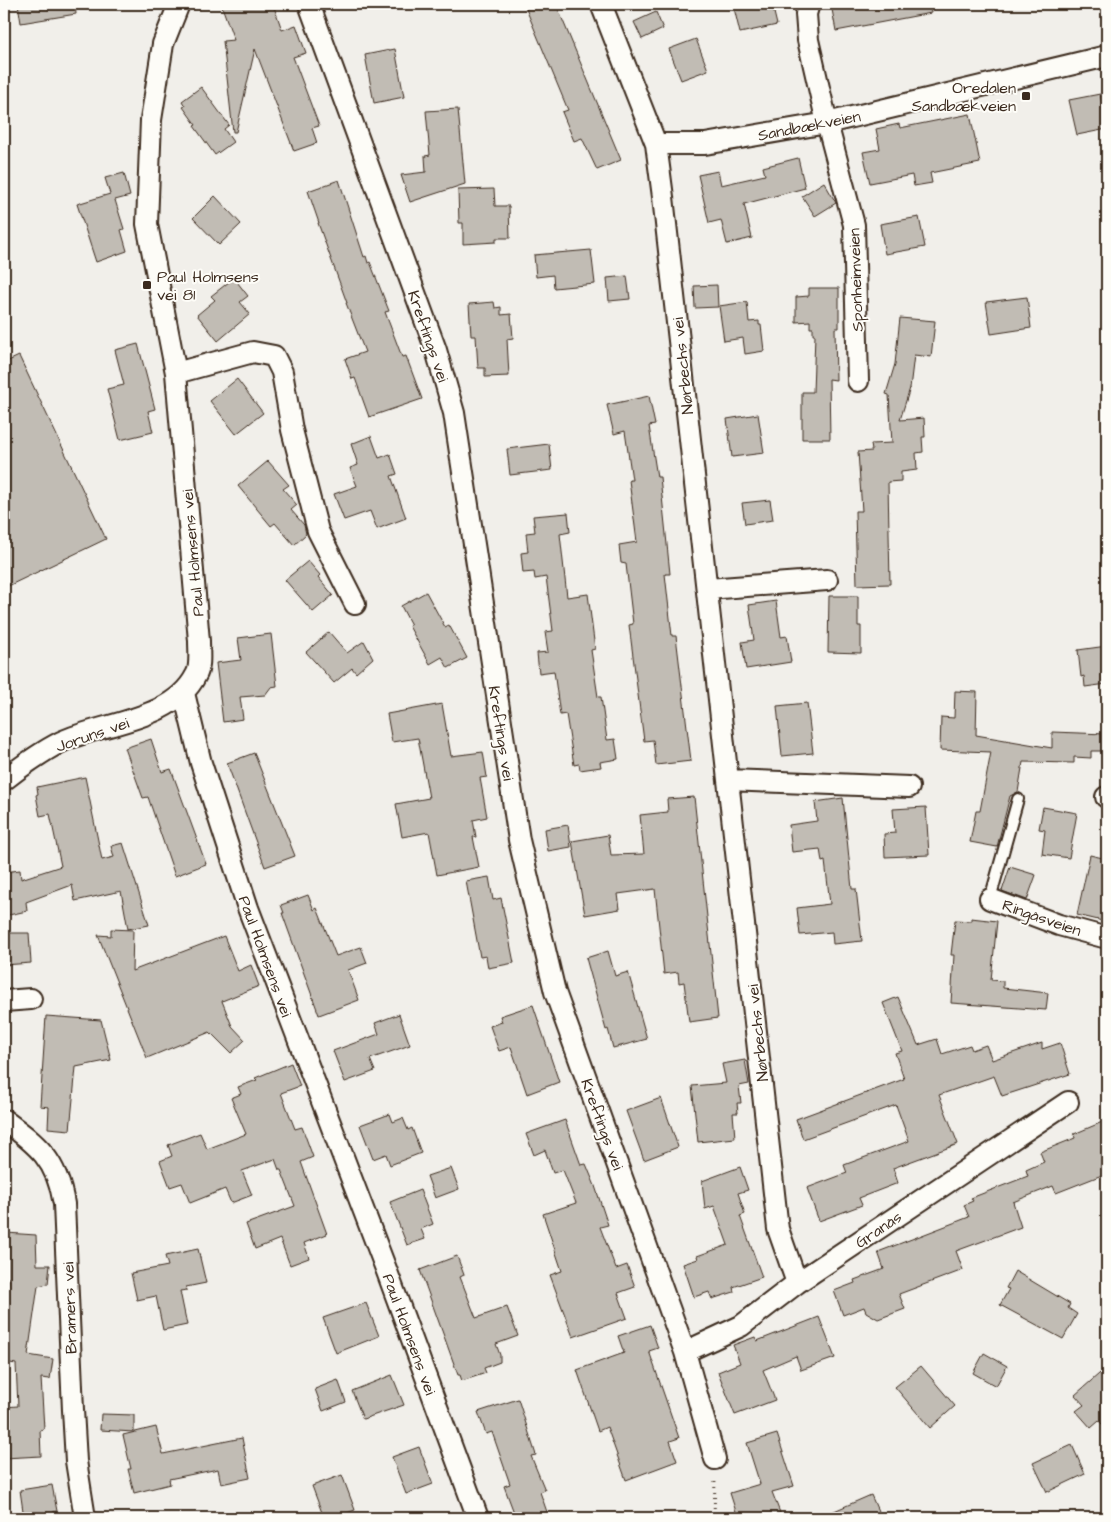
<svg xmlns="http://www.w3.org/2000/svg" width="1111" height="1522" font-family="'Architects Daughter',sans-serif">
<rect width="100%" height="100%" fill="#f1efea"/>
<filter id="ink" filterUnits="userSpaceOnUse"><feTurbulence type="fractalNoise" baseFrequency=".02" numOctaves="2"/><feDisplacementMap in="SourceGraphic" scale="10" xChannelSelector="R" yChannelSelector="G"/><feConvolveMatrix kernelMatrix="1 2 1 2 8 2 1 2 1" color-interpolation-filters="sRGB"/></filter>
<g filter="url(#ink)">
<path fill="#c1bcb4" stroke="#3b2a1e" d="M18,4H75L76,14L21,23Z
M221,4H273L282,30L296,25L306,53L293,57L319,126L312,128L317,143L294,151L255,49L236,132H233L223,41L234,40Z
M524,4H556L621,160L597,170L582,138L574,141L562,112L568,110Z
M733,4H772L777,25L740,33Z
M831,4H930L931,13L836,31Z
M656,12L663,29L642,39L634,22Z
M696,39L708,70L681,80L669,49Z
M395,49L404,97L374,103L365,55Z
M201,87L229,125L224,129L233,142L215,155L194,126L196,125L183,107L185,106L182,101Z
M1100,94L1107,129L1077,135L1069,100Z
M458,109L465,184L410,202L401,175L426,172L425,156L430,155L426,111Z
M970,114L980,163L930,173L932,183L914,186L912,175L870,183L863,152L880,149L876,129L899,124L900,128Z
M798,158L805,188L744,204L752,238L727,244L721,220L709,223L698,175L718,171L721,185L765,175L763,167Z
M124,173L130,196L115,200L124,229L121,230L127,251L96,262L77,204L110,194L105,178Z
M339,180L364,257L366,256L368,263L370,262L389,311L385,312L402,357L406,356L422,399L369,417L355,378L352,379L345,359L365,352L346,303H347L318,223H319L308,191Z
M824,182L836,203L815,216L802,196Z
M494,189L495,206H509L510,238H496V242L463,244V223H459L458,190Z
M215,196L241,224L219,245L193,218Z
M919,217L925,247L885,254L880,224Z
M591,250L595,284L554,288L553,275L536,277L534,255Z
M627,276L630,299L609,301L607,278Z
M234,278L248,296L240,302L250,314L218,341L197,315L215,300L211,296Z
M717,285L718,307L695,308L694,286Z
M809,288H839V328H835L836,380L829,379L830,439H802V392H813L815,335H813V328H810V321L796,322V297L809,296Z
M1027,297L1031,328L991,334L986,302Z
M494,302L495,308L501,307V315L511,314L513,338L507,339L509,376L485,377V368H478L476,336H471L469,304Z
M747,302L749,322L759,321V325H761L764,351L745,354L743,338L724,341L719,306Z
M900,318L935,321L931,357L914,355L910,388L900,420L924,418L925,437H922L923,452L916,453L917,470L901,472V481L888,482L890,584L857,585L855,511H862L858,452L872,451L871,444L892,443L889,395L886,394L895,364Z
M138,344L155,409L148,411L153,432L120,440L107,389L124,385L115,350Z
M19,356L106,539L4,588V363Z
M237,379L263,413L236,434L210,401Z
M649,396L655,425L649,426L657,477H660L665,525L670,574H665L672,636H676L691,761L656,765L653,740L644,741L629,625L633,624L626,564L621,563L619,545L637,542L629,480H632L625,431L614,434L607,405Z
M758,414L764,453L732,457L727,419Z
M371,436L379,458L390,454L397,474L391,476L406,518L377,529L370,511L344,520L334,494L357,486L350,468L358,465L351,444Z
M549,444L552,470L510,475L507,449Z
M268,461L289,485L283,489L297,505L291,510L304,525L306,534L294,545L275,523L271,526L238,486Z
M770,500L773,520L745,524L742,503Z
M568,513L570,532L560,534L567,597L588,594L595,649L591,650L598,697H601L607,740L615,739L618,759L600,762L601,767L580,770L579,764L574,765L566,714L560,715L554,671L539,673L537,653L548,652L545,632L553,631L546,577L535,579L534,572L523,573L521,553L528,552L526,533L535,532L533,516Z
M308,561L320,575L318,577L333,595L313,612L285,580Z
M426,592L445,627L449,625L467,658L448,668L442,657L430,664L409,626L411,625L401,606Z
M829,596H858V626H861V653L828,652Z
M776,601L781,637L787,636L791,662L746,669L742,642L754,640L749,605Z
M329,632L347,653L364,641L373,658L356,673L352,668L334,683L306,652Z
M271,634L277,686L271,687L265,695L240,697L243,719L223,722L216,663L241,660L238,638Z
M1107,646V684L1085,687L1084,676L1081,677L1078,650Z
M955,691L977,692L976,735L1052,748V732L1106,734L1105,751H1091V758L1074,757V763L1023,762L1018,792L1010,796L997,847L970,842L976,811H980L991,752L940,750L941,717L954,718Z
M807,703L813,753L782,756L777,706Z
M442,704L451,756L483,752L487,777L480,778L487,817L473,820L476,837H473L479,867L437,875L429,832L402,837L396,804L429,798L418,738L392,742L387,714Z
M151,739L162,772L171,769L206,864L175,876L148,797L143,798L125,748Z
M254,753L295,856L265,867L227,763Z
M85,777L102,860L114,857L111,846L123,843L149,925L128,929L121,891L75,901L72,885L26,902L27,911L4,916V872L20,870L21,879L61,866L50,814L40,816L36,795L38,794L37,787Z
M694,797L718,1018L689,1022L684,982L679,983L678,972L664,974L655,889L618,894L620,909L585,915L572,841L608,835L611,855L644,854L640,815L668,812L667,799Z
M843,798L852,889H856L862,941L833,944L832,932L800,935L797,908L830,904L825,861L822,862L820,849L792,852L789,825L817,821L815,802Z
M926,807L929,855L885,857L884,834L895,833L893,809Z
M1043,807L1077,813L1069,858L1042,854L1045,830L1039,829Z
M568,825L571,847L548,851L545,829Z
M1090,855L1107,859V922L1077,915Z
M1010,867L1036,875L1027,900L1002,891Z
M489,877L493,900L501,898L514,963L488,968L486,956L480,957L466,881Z
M308,895L314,910L317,908L336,956L361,947L367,963L348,970L359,1000L319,1015L282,913H284L281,905Z
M971,918L997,921L991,980L1003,981V988L1048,993L1046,1010L951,1003L954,955H951L955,920L971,921Z
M111,929L133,930L132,971L224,936L238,971L251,965L259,986L222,1001L232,1026L245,1040L231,1053L210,1032L147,1058L98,935L111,936Z
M4,933H29L31,963L4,965Z
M608,951L615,976L628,972L647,1039L613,1048L608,1029L606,1030L586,958Z
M898,997L918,1045L937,1039L942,1054L970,1045L972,1050L986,1045L992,1060L1042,1043V1049L1060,1043L1070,1074L1002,1096L994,1076L939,1095L958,1144L893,1168L898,1183L859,1198L862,1205L819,1221L807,1188L847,1173L844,1165L909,1141L896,1105L803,1139L796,1119L904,1079L895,1053L902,1051L883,1003Z
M533,1005L559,1082L527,1094L511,1047L499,1051L490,1026L502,1022L500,1016Z
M399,1014L410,1045L370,1059L375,1071L345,1082L333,1051L379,1034L375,1023Z
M46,1016L101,1020L111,1060L76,1067L70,1130L48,1128L49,1107L40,1106Z
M745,1060L749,1084L739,1086L741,1103H737L738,1113H733L735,1138L698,1142L692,1086L726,1083L722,1064Z
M291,1063L300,1086L281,1093L295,1129L302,1127L313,1157L301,1162L327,1234L304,1243L309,1258L290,1265L280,1239L255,1249L246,1224L295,1206L281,1170H279L275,1159L242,1171L252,1195L231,1203L225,1189L190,1203L182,1183L170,1187L160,1161L172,1156L168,1145L200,1133L207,1149L246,1134L231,1098L241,1094L238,1087L257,1080L255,1078Z
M661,1098L678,1147L644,1160L626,1111Z
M390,1114L393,1122L403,1118L408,1130L412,1128L421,1153L390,1165L386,1154L373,1159L360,1125Z
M565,1120L581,1165L586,1164L595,1186L608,1225L600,1227L616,1269L627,1265L635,1287L618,1293L627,1318L573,1337L550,1275L562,1271L543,1214L576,1203L563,1170L553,1173L545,1150L534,1155L526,1134Z
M1107,1120V1173L1056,1193L1053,1186L1013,1202L1021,1227L956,1251L963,1270L899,1294L905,1309L878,1319L866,1312L864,1307L843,1315L834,1291L855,1283L854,1280L884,1269L878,1252L969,1217L964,1205L973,1201L971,1198L1028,1176L1026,1170L1044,1162L1040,1152L1075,1138L1074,1134Z
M740,1167L748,1190L738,1193L745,1214L740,1216L762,1277L733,1287L734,1292L712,1299L709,1292L694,1297L683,1264L698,1259L697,1256L728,1245L714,1206L705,1209L702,1181Z
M451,1168L459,1189L435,1198L427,1176Z
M420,1190L433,1224L421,1229L425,1239L407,1245L390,1202Z
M6,1233L36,1235L37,1265H50L48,1284L38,1286L28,1355L53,1359L50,1379L41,1378L44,1429L40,1430L41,1456L4,1458V1407L18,1406L16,1364L4,1362V1313L9,1278H4Z
M198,1249L206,1283L186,1287L187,1290L180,1291L187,1325L163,1330L156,1296L137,1300L131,1273L168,1266L165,1256Z
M457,1256L464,1275L460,1277L476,1318L507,1307L518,1336L496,1344L500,1355V1362L484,1368L486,1373L462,1381L460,1375H458L420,1270Z
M1015,1271L1070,1304L1068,1308L1077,1314L1063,1339L1000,1305L1009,1289L1006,1288Z
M366,1303L379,1336L336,1353L323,1318Z
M819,1317L835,1358L801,1370L796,1356L763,1370L775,1400L735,1415L718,1372L740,1363L733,1345L755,1337L757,1341Z
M650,1325L658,1348L649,1351L679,1438L670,1441L677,1461L626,1480L607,1427L598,1431L577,1370L624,1353L618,1336Z
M984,1353L1007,1366L996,1386L973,1373Z
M921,1366L955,1406L930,1428L895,1387Z
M1107,1367V1429L1099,1421L1091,1428L1076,1411L1084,1405L1075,1395Z
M392,1375L404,1405L363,1419L352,1391Z
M338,1380L346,1402L323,1411L315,1389Z
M518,1399L536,1455L531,1456L545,1490L540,1492L547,1512L530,1518H516L504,1486L510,1484L492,1432L486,1434L478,1412Z
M101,1414L134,1415V1432L100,1430Z
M156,1427L163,1454L242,1438L250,1478L221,1484L218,1469L169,1479L170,1484L134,1493L128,1469H131L123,1435Z
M777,1434L794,1486L772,1492L782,1518H738L730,1493L760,1484L747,1443Z
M1072,1445L1085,1474L1047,1492L1033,1463Z
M419,1447L433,1484L406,1494L392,1457Z
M342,1475L355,1510L333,1518H324L312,1486Z
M52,1485L57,1511L53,1512L54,1518H24L20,1490Z
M871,1495L881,1518H818Z"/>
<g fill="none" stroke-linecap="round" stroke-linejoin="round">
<g stroke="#3b2a1e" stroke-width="14">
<path id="service" d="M990,899L1018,799"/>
</g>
<g stroke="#3b2a1e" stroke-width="24">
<path id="minor" d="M309,4L436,350L454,413L519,840L555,992L685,1352L715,1459
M601,4L656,144L663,197L778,1229L797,1283
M809,4L806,14L808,40L827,123L854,225L858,381
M656,144H705L827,123L1107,56
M176,373L253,352L274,356L282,372L292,430L318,531L355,604
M708,589L827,580
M184,693L201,763L248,908L386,1269L478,1518
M4,780C22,766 41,752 61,742C103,722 173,721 196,675C201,667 199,651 199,641L176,373L147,224L151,120L163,44L179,4
M728,780L909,787
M1106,797H1107
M990,899L1059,925L1107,938
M4,1001L31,999
M4,1120C38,1145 57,1160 64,1204L73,1410L76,1461L85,1518
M685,1352L741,1326L797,1283L1068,1102"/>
</g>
<path stroke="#3b2a1e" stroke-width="3" stroke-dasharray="1 4" stroke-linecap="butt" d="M714,1518L715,1479"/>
<use href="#service" stroke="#fdfcf7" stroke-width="10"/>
<use href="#minor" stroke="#fdfcf7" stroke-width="20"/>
</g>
</g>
<g fill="#3b2a1e" stroke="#fdfcf7" stroke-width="2">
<rect x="1021" y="91" width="10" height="10" rx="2.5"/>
<rect x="142" y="280" width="10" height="10" rx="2.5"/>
</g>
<g text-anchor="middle" stroke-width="4" stroke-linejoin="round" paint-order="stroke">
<g font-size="16" fill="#3b2a1e" stroke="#fdfcf7" text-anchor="end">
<text x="1016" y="93">Oredalen<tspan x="1016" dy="18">Sandbækveien</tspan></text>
<text x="157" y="282" text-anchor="start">Paul Holmsens<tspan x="157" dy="18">vei 81</tspan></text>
</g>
<g font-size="16" fill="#3b2a1e" stroke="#fdfcf7">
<text transform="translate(809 125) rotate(-11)" y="6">Sandbækveien</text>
<text transform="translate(855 280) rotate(-92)" y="6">Sponheimveien</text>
<text transform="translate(429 336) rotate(71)" y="6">Kreftings vei</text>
<text transform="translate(682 366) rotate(-96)" y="6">Nørbechs vei</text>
<text transform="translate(192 553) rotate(-95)" y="6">Paul Holmsens vei</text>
<text transform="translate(502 733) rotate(81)" y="6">Kreftings vei</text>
<text transform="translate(92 734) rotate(-19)" y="6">Joruns vei</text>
<text transform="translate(1042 917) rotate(19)" y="6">Ringåsveien</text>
<text transform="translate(266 956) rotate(70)" y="6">Paul Holmsens vei</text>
<text transform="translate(757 1033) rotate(-96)" y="6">Nørbechs vei</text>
<text transform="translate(603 1124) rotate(70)" y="6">Kreftings vei</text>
<text transform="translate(878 1229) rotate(-34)" y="6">Granås</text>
<text transform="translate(69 1308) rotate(-92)" y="6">Bramers vei</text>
<text transform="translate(410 1334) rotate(70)" y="6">Paul Holmsens vei</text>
</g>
</g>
<rect width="1111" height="1522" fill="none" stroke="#fdfcf7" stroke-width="20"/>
<rect x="10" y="10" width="1091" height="1502" fill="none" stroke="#3b2a1e" stroke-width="2" filter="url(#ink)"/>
</svg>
